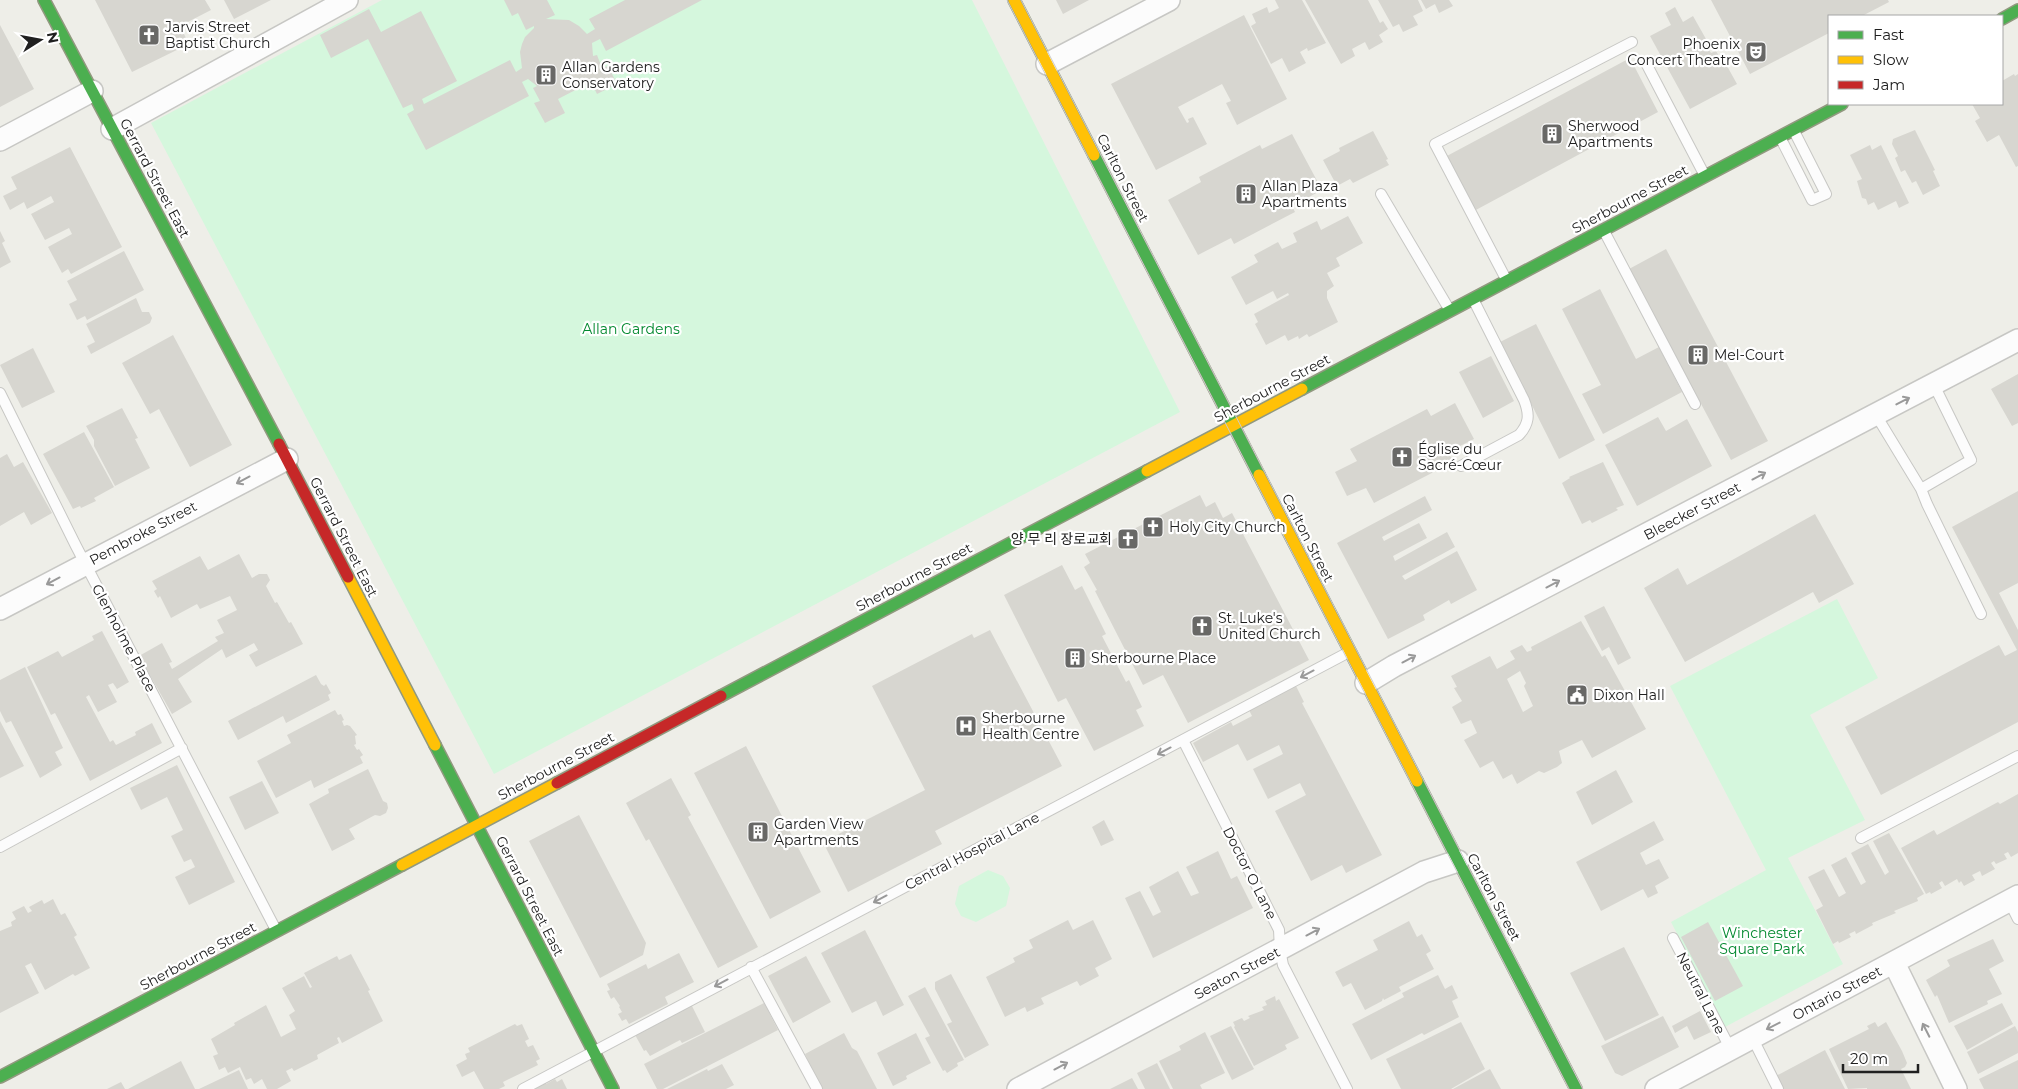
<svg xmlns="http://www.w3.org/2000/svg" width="2018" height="1089" font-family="Montserrat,'Noto Sans KR',sans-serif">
<rect width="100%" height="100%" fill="#eeeee8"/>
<path fill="#d5f7dd" d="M382,0H972L1180,412L494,774L151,123Z
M1837,599L1878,678L1810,715L1865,820L1788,858L1843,964L1725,1027L1671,922L1766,870L1670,686Z
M988,870L1003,876L1010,888L1006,906L976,922L961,916L955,904L959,886Z"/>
<path fill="#d7d6d0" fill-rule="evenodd" d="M95,0H205L211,10L180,26L189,44L132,72Z
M224,0H271L234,19Z
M504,0H547L555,15L546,19L569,20L579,26L587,34L595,29L589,19L625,0H702L606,51L600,39L592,43L593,56L597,55L602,68L608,66L617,84L597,94L591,82L558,99L565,113L545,123L534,103L540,101L533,88L537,86L528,79L522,82L529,96L426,150L407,114L414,110L412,104L403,108L368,39L331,58L320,35L369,9L381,32L421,11L457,81L422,99L424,104L510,60L516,72L522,68L520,52L522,44L525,37L534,28V26L526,30L518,13L512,16Z
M1056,0H1089L1063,14Z
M1275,0H1302L1326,43L1308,51L1307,48L1300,52L1306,63L1289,72L1282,58L1271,64L1251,26L1256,23L1252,14L1267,7L1269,13L1279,8Z
M1305,0H1368L1380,23L1383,21L1388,29L1379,35L1383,42L1369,50L1365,42L1352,49L1355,56L1341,64Z
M1378,0H1418L1423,11L1413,16L1418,25L1403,32L1399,24L1393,27Z
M1421,0H1449L1453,6L1439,13L1435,4L1426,9Z
M1711,0H1888L1889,2L1862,16H1829V33L1750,74Z
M1675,7L1683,22L1693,16L1706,39L1703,40L1711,53L1716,51L1720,58L1722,57L1737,84L1690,109L1650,36L1671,25L1665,13Z
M1244,15L1287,99L1237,125L1226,103L1231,101L1222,84L1178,107L1187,123L1189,122L1188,119L1193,117L1207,144L1156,170L1111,84Z
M0,25L34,89L0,107Z
M1630,58L1658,112L1474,211L1445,157Z
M2014,74L2015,76L2018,74V166L2016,167L1999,135L1987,142L1975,121L1980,118L1972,104H2002V81Z
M1915,130L1935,170L1933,171L1940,186L1923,195L1916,181L1912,183L1905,170L1901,172L1895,158L1898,156L1892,144L1893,139Z
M1373,131L1388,159L1386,160L1389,165L1353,183L1350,179L1337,186L1323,160L1340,151L1339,148Z
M1292,134L1322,190L1292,206L1295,212L1234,244L1231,238L1198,255L1168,200L1201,182L1199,177L1260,145L1262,149Z
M1870,145L1872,150L1881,145L1909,203L1899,208L1896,201L1878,210L1874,202L1868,205L1866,199L1862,198L1857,181L1862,179L1850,155Z
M70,147L122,247L71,274L68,269L62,273L48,247L72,234L69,228L45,240L31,214L54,202L51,196L27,209L24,202L10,210L3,196L17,189L11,177Z
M1348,216L1363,243L1336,258L1340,266L1327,273L1334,286L1327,291V298L1338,322L1309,337L1307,334L1299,339L1298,336L1288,341L1285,335L1266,345L1255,324L1258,322L1254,314L1289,295L1288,293L1277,299L1273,291L1246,305L1231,277L1258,262L1254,255L1278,242L1282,249L1297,242L1293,233L1317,221L1321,230Z
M0,231L5,241L2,243L11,262L0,268Z
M1666,249L1768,441L1731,460L1629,269Z
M124,251L144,290L87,320L85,316L77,320L69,304L77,300L67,281Z
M1600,289L1636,359L1659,347L1682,392L1603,434L1582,394L1601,385L1562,309Z
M136,298L142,312H149L152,318L150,323L91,354L87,346L95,342L86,324Z
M1536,324L1595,440L1559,459L1500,342Z
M173,335L232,445L190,467L159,409L150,414L122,363Z
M33,348L55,392L22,408L0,365Z
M1491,356L1514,401L1483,418L1459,372Z
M2018,374V423L2012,426L1991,389Z
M1455,403L1474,439L1448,452L1453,462L1374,503L1366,488L1347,496L1335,472L1357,461L1350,449L1427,409L1431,416Z
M122,408L138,438L135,439L150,468L115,486L94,446V440L86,426Z
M1658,417L1666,431L1687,419L1712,466L1637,506L1605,445Z
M84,432L114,487L94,498L96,501L81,508L80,506L73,509L43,454Z
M7,454L14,467L23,462L52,513L31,525L24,512L0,526V458Z
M1603,462L1624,505L1616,508L1618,510L1592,523L1590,520L1582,524L1562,483L1570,478L1569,477Z
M2018,491V583L1999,593L2018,630V722L1881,795L1845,727L1999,645L2005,656L2017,650L1952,527Z
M1200,495L1206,507L1215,502L1223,518L1232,513L1309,660L1188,723L1163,675L1143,685L1095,591L1097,590L1084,567L1090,563L1085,554Z
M1425,496L1432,510L1382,537L1384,541L1419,523L1427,538L1393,556L1395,561L1447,532L1455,547L1402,576L1405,580L1457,551L1477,590L1451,604L1449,600L1423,615L1425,620L1388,639L1337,543Z
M1815,514L1854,584L1819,603L1813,592L1685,662L1644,588L1678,568L1687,585Z
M239,554L252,578L259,574H267L270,580L266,586L275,603L277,602L289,623L291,622L303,644L256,667L249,655L258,650L254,643L226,658L222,649L178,679L192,702L172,714L139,656L162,643L172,662L169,663L172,669L218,641L215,637L224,633L217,620L237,610L230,596L200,609L197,604L171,618L160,596L158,598L154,591L157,589L152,581L200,556L208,570Z
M1062,565L1075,590L1082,586L1106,634L1102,636L1126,682L1129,680L1142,707L1136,710L1144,726L1094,751L1066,698L1058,702L1004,595Z
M1604,606L1631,658L1618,665L1609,647L1602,651L1584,616Z
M1581,621L1602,657L1605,655L1646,729L1592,758L1582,740L1559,751L1562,763L1557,767L1544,773L1539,771L1517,784L1512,774L1503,779L1493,761L1480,768L1464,740L1477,733L1471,720L1461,724L1452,707L1462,701L1454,688L1457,687L1451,676L1490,656L1497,669L1515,659L1510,651L1522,645L1527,652L1532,650L1531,647ZM1520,671L1526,683L1524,686L1533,706L1523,712L1507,679Z
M990,630L1062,766L935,831L942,844L848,892L823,842L925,790L872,686L972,634L974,638Z
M102,631L129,682L117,689L113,683L108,685L117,702L98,712L89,695L86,697L110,742L113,740L116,745L136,735L135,732L152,723L162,743L90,781L55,713L51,715L27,667L58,651L62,657L94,640L92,636Z
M25,667L63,748L55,752L62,765L40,778L11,721L6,723L0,711V680Z
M316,675L321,684L324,686L326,684L331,693L328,695L330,700L286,723L283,716L238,740L228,721Z
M1296,686L1304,702L1302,703L1382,855L1346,873L1342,865L1311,881L1275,811L1306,795L1300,783L1268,799L1253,769L1283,754L1279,745L1247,761L1238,744L1203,762L1193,743L1231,722L1233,726L1252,716L1249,710Z
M335,710L338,715L341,714L344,720L342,721L344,726L347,725L350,726L357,735L355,736L356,744L354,745L357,750L359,749L363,755L360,757L363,763L314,788L311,780L276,798L257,761L291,743L287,735Z
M0,721L24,766L0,778Z
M746,746L821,892L770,919L694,773Z
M177,765L235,882L189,905L175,877L195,867L191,859L184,862L171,836L183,830L167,797L141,810L130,788Z
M368,769L383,801L387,803L388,808L386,813L380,816L375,815L349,829L355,839L332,851L309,804L329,793L328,789Z
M1616,770L1633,802L1592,825L1576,792Z
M671,778L691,815L688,817L758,947L718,968L649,839L646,841L626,803Z
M262,781L279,813L245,830L229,797Z
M2018,794V853L2011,857L2008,852L2004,854L2007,859L1996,864L1994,861L1991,863L1995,869L1982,876L1980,871L1972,875L1975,880L1964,886L1961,881L1959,883L1957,879L1945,886L1942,881L1939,883L1942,888L1931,894L1930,892L1926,894L1901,848L1934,830L1937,835L1998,802L2000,804Z
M579,815L646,943L643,955L600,978L529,841Z
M1104,820L1114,840L1101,846L1092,827Z
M1654,821L1664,840L1640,853L1646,865L1659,859L1669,878L1655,886L1658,893L1648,898L1643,889L1601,911L1576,862Z
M1889,833L1924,894L1917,898L1918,901L1894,911L1896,913L1872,923L1873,925L1856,934L1855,931L1849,934L1851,937L1839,943L1838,941L1833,944L1816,910L1823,906L1808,877L1824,869L1839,897L1846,893L1831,865L1846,857L1861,885L1866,882L1851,853L1868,844L1885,875L1889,872L1873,841Z
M1218,851L1231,879L1237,876L1253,908L1153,958L1125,898L1140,891L1153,916L1161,912L1149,887L1178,871L1191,896L1199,893L1186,867Z
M53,899L61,915L65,913L77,935L74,937L90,968L75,976L73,974L45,990L31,963L25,966L39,993L0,1013V931L12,926L11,922L16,919L12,912L24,906L28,913L32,911L29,907L42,900L44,904Z
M1068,920L1073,930L1093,920L1112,959L1095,968L1099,976L1080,986L1077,981L1041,998L1044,1004L1027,1012L1025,1007L1005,1017L986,977L1015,962L1013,958L1033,948L1029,940Z
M1409,921L1417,937L1422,934L1431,951L1426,954L1434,969L1399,987L1401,991L1384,1000L1383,998L1382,1001L1365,1010L1351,983L1343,987L1335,972L1378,950L1373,940Z
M1708,922L1743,986L1715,1001L1681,937Z
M865,930L904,1005L883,1016L876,1001L852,1013L821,953Z
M1993,939L2004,961L1989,969L2002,994L1987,1001L1988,1004L1949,1023L1937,995L1935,997L1926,980L1950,966L1947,960Z
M1624,947L1659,1015L1605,1041L1570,973Z
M679,953L694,982L665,997L668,1004L629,1024L626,1019L622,1021L618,1014L622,1012L619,1007L620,1006L614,997L611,999L607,991L610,990L607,984L646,964L648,969Z
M351,954L370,990L368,991L383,1021L342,1043L339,1037L337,1038L339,1043L317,1055L318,1059L294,1071L292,1068L286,1071L291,1081L277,1089H267L262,1079L254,1084L251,1078L246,1080L240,1067L228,1073L225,1067L219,1070L213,1056L218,1054L211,1039L235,1025L234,1023L266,1005L281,1037L296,1029L289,1015L295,1011L282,988L304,976L310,988L312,987L304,973L337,956L339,960Z
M806,956L831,1002L793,1023L768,976Z
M951,974L989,1045L965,1058L947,1024L952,1022L935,989V982Z
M1438,975L1445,989L1452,985L1458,998L1452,1001L1459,1017L1424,1035L1422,1033L1371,1060L1352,1024L1404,997L1402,993Z
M925,987L964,1060L957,1063L958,1066L947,1073L945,1070L943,1071L925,1038L930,1036L908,996Z
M1275,996L1276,1001L1279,999L1299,1038L1285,1045L1287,1049L1254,1066L1234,1027L1235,1026L1233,1022L1242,1018L1244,1021L1250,1018L1248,1016L1264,1010L1262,1007L1267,1005L1265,1001Z
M764,1003L778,1030L663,1089H657L644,1064Z
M2002,1003L2013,1024L1967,1050L1954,1026Z
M691,1004L705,1032L682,1043L680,1040L650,1056L646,1050L644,1051L634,1033Z
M1700,1011L1711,1032L1694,1040L1687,1026L1675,1033L1672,1026Z
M1663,1016L1679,1047L1622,1076L1615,1073L1601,1046Z
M1461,1022L1485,1069L1451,1089H1401L1386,1059Z
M1875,1022L1878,1027L1886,1022L1902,1051L1907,1063L1905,1067L1901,1069L1911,1089H1867V1088L1848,1089L1829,1049L1869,1029L1867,1026Z
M515,1024L517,1026L522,1024L529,1039L525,1041L528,1047L533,1045L540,1059L536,1061L538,1065L503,1082L505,1086L499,1089H484L474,1071L462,1077L456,1065L467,1059L465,1054L470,1052L468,1048Z
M1231,1026L1254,1069L1232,1080L1210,1036Z
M2015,1026L2018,1032V1053L1978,1074L1967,1052Z
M1205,1032L1225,1073L1200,1085L1202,1089H1173L1159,1061L1181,1050L1179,1046Z
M844,1033L852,1048L857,1051L877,1089H822L805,1054Z
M916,1033L931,1063L906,1076L907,1079L893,1086L877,1053Z
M1825,1050L1845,1089H1780L1774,1077Z
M2018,1060V1089H1984L1979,1079Z
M181,1061L195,1089H128Z
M1157,1063L1170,1089H1145L1137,1073Z
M722,1064L734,1085L726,1089H667L707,1069L708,1071Z
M1490,1069L1501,1089H1453Z
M239,1070L248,1089H199Z
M1132,1078L1138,1089H1110Z
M555,1079L557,1082L562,1079L567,1089H529L545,1081L546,1084Z
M121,1082L125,1089H107Z"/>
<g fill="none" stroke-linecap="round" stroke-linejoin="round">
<g stroke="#c7c7c4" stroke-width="12">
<path id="lane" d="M1647,65L1705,176
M1781,139L1812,200L1826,194L1794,131
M1381,194L1449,309
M1604,231L1695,404
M1507,281L1435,144L1632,42
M0,393L76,546L276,930
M1876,415L1921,489L1971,460L1934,385
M1461,466L1519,435C1529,424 1530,415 1524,400L1473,299
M1921,489L1927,504L1981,614
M1183,740L1279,930L1280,950L1283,965L1347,1089
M1861,838L2018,756
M0,847L182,748
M2009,901L2018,919
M1673,938L1730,1048
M751,967L817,1089
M1752,1037L1778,1089
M523,1089L1349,652"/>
</g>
<g stroke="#c7c7c4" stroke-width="24">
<path id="street" d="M1047,64L1169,0
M112,129L347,0
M0,140L92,91
M0,609L287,459
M1366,683L1394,666L2018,340
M1894,963L1956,1089
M1018,1089L1424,872L1458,861
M1656,1089L2018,896"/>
</g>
<g stroke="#91997f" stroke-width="14">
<path id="fast" d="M44,0L279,444
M2002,19L2018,10
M1094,155L1259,475
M1302,389L1842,104
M721,696L1147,471
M435,745L613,1089
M1417,781L1576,1089
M0,1077L402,865"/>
</g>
<g stroke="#91997f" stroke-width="14">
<path id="slow" d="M1014,0L1094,155
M1147,471L1302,389
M1259,475L1417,781
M348,577L435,745
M402,865L557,783"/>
</g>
<g stroke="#91997f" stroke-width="14">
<path id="jam" d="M279,444L348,577
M557,783L721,696"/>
</g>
<use href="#lane" stroke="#fcfcfc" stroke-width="10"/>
<use href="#street" stroke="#fcfcfc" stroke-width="21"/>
<use href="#fast" stroke="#4caf50" stroke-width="11"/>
<use href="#slow" stroke="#ffc107" stroke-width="11"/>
<use href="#jam" stroke="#c62828" stroke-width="11"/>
<path stroke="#cbcbca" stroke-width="1" d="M1007,0L1569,1089
M1021,0L1583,1089"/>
</g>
<defs><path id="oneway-shaft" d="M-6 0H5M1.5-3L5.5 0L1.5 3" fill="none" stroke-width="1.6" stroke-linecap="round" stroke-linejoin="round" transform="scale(1.25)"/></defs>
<g stroke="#999">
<use href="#oneway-shaft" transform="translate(1903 401) rotate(-27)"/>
<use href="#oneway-shaft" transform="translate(1759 476) rotate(-28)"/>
<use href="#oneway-shaft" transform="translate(243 480) rotate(152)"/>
<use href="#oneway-shaft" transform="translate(53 581) rotate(152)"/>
<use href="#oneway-shaft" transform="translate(1553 584) rotate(-28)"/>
<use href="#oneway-shaft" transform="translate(1409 659) rotate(-28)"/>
<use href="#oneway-shaft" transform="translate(1307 674) rotate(152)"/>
<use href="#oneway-shaft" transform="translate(1164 751) rotate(152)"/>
<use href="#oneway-shaft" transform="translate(880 899) rotate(152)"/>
<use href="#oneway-shaft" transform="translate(1313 932) rotate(-28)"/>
<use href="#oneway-shaft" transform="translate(721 983) rotate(152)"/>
<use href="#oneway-shaft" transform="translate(1773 1026) rotate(153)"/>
<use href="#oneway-shaft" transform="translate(1926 1030) rotate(-117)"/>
<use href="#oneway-shaft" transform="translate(1061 1066) rotate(-28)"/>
</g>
<defs>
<g id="church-square" transform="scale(1.125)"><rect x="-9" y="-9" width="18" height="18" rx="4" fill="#686866" stroke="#fff"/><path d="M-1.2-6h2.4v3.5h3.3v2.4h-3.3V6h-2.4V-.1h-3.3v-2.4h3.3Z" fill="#fff"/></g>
<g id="theatre-square" transform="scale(1.125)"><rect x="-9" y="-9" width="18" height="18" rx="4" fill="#686866" stroke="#fff"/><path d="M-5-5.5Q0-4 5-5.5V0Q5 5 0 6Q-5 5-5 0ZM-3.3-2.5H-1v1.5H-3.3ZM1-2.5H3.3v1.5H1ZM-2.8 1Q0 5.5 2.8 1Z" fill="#fff"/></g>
<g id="building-square" transform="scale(1.125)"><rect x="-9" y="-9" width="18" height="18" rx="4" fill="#686866" stroke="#fff"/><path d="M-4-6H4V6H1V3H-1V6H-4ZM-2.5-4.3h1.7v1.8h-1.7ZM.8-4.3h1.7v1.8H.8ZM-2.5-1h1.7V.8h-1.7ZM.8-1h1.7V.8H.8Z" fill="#fff"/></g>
<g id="civic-square" transform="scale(1.125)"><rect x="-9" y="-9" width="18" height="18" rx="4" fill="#686866" stroke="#fff"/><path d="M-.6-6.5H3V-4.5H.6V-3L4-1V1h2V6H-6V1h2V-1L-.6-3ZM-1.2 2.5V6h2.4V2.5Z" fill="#fff"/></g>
<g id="hospital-square" transform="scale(1.125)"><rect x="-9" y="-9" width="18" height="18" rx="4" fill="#686866" stroke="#fff"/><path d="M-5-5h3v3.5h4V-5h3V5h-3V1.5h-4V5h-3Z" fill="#fff"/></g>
</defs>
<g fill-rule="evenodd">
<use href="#church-square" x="149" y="35"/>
<use href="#theatre-square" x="1756" y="52"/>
<use href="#building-square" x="546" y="75"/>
<use href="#building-square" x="1552" y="134"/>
<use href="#building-square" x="1246" y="194"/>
<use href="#building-square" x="1698" y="355"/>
<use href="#church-square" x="1402" y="457"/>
<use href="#church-square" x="1153" y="527"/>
<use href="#church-square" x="1128" y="539"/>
<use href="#church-square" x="1202" y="626"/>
<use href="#building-square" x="1075" y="658"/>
<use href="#civic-square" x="1577" y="695"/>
<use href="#hospital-square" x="966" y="726"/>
<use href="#building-square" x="758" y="832"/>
</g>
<g text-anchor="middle" stroke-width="4.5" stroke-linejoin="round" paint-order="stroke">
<g font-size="14" fill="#202020" stroke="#fff" text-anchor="start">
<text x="165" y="32">Jarvis Street<tspan x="165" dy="16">Baptist Church</tspan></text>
<text x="1740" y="49" text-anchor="end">Phoenix<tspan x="1740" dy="16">Concert Theatre</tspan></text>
<text x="562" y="72">Allan Gardens<tspan x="562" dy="16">Conservatory</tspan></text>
<text x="1568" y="131">Sherwood<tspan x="1568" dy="16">Apartments</tspan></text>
<text x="1262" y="191">Allan Plaza<tspan x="1262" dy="16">Apartments</tspan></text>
<text x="1714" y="360">Mel-Court</text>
<text x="1418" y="454">Église du<tspan x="1418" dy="16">Sacré-Cœur</tspan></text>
<text x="1169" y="532">Holy City Church</text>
<text x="1112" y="544" text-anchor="end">양 무 리 장로교회</text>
<text x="1218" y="623">St. Luke's<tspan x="1218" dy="16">United Church</tspan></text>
<text x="1091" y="663">Sherbourne Place</text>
<text x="1593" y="700">Dixon Hall</text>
<text x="982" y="723">Sherbourne<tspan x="982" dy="16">Health Centre</tspan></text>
<text x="774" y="829">Garden View<tspan x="774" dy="16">Apartments</tspan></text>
</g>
<g font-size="14" fill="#202020" stroke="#fff">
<text transform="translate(155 178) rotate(62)" y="5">Gerrard Street East</text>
<text transform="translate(1123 178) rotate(63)" y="5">Carlton Street</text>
<text transform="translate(1630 199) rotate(-28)" y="5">Sherbourne Street</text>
<text transform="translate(1272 388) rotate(-28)" y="5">Sherbourne Street</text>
<text transform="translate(1692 511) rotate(-28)" y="5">Bleecker Street</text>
<text transform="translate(143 533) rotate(-28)" y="5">Pembroke Street</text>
<text transform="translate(344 537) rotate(63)" y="5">Gerrard Street East</text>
<text transform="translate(1308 538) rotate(63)" y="5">Carlton Street</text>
<text transform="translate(914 577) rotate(-28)" y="5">Sherbourne Street</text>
<text transform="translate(124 638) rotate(62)" y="5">Glenholme Place</text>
<text transform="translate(556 766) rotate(-28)" y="5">Sherbourne Street</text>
<text transform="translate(972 851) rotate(-28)" y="5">Central Hospital Lane</text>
<text transform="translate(1250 873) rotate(63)" y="5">Doctor O Lane</text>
<text transform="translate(530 896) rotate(63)" y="5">Gerrard Street East</text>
<text transform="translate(1494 897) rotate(62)" y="5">Carlton Street</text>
<text transform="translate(198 956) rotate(-28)" y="5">Sherbourne Street</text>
<text transform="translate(1237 973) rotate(-28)" y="5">Seaton Street</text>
<text transform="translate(1701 993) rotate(63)" y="5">Neutral Lane</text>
<text transform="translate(1837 993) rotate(-28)" y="5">Ontario Street</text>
</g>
<g font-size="14" fill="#03892f" stroke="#fff">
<text x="631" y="334">Allan Gardens</text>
<text x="1762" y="938">Winchester<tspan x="1762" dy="16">Square Park</tspan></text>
</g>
</g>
<rect x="1828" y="15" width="175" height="90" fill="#ffffff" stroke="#a6a6a6"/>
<rect x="1838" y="31" width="25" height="8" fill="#4caf50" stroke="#a6a6a6"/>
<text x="1873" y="40" font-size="15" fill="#202020">Fast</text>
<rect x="1838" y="56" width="25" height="8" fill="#ffc107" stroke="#a6a6a6"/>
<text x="1873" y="65" font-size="15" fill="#202020">Slow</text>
<rect x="1838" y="81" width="25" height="8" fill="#c62828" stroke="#a6a6a6"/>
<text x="1873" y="90" font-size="15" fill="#202020">Jam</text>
<g transform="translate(40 40) rotate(79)" stroke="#ffffff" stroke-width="4" paint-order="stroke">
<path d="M0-4L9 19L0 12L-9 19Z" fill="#202020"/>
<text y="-8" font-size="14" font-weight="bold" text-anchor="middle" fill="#202020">N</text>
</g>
<path d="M1843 1064v8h75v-8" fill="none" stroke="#202020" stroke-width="2.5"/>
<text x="1850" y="1064" font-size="15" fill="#202020" stroke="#ffffff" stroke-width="4" paint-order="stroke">20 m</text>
</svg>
